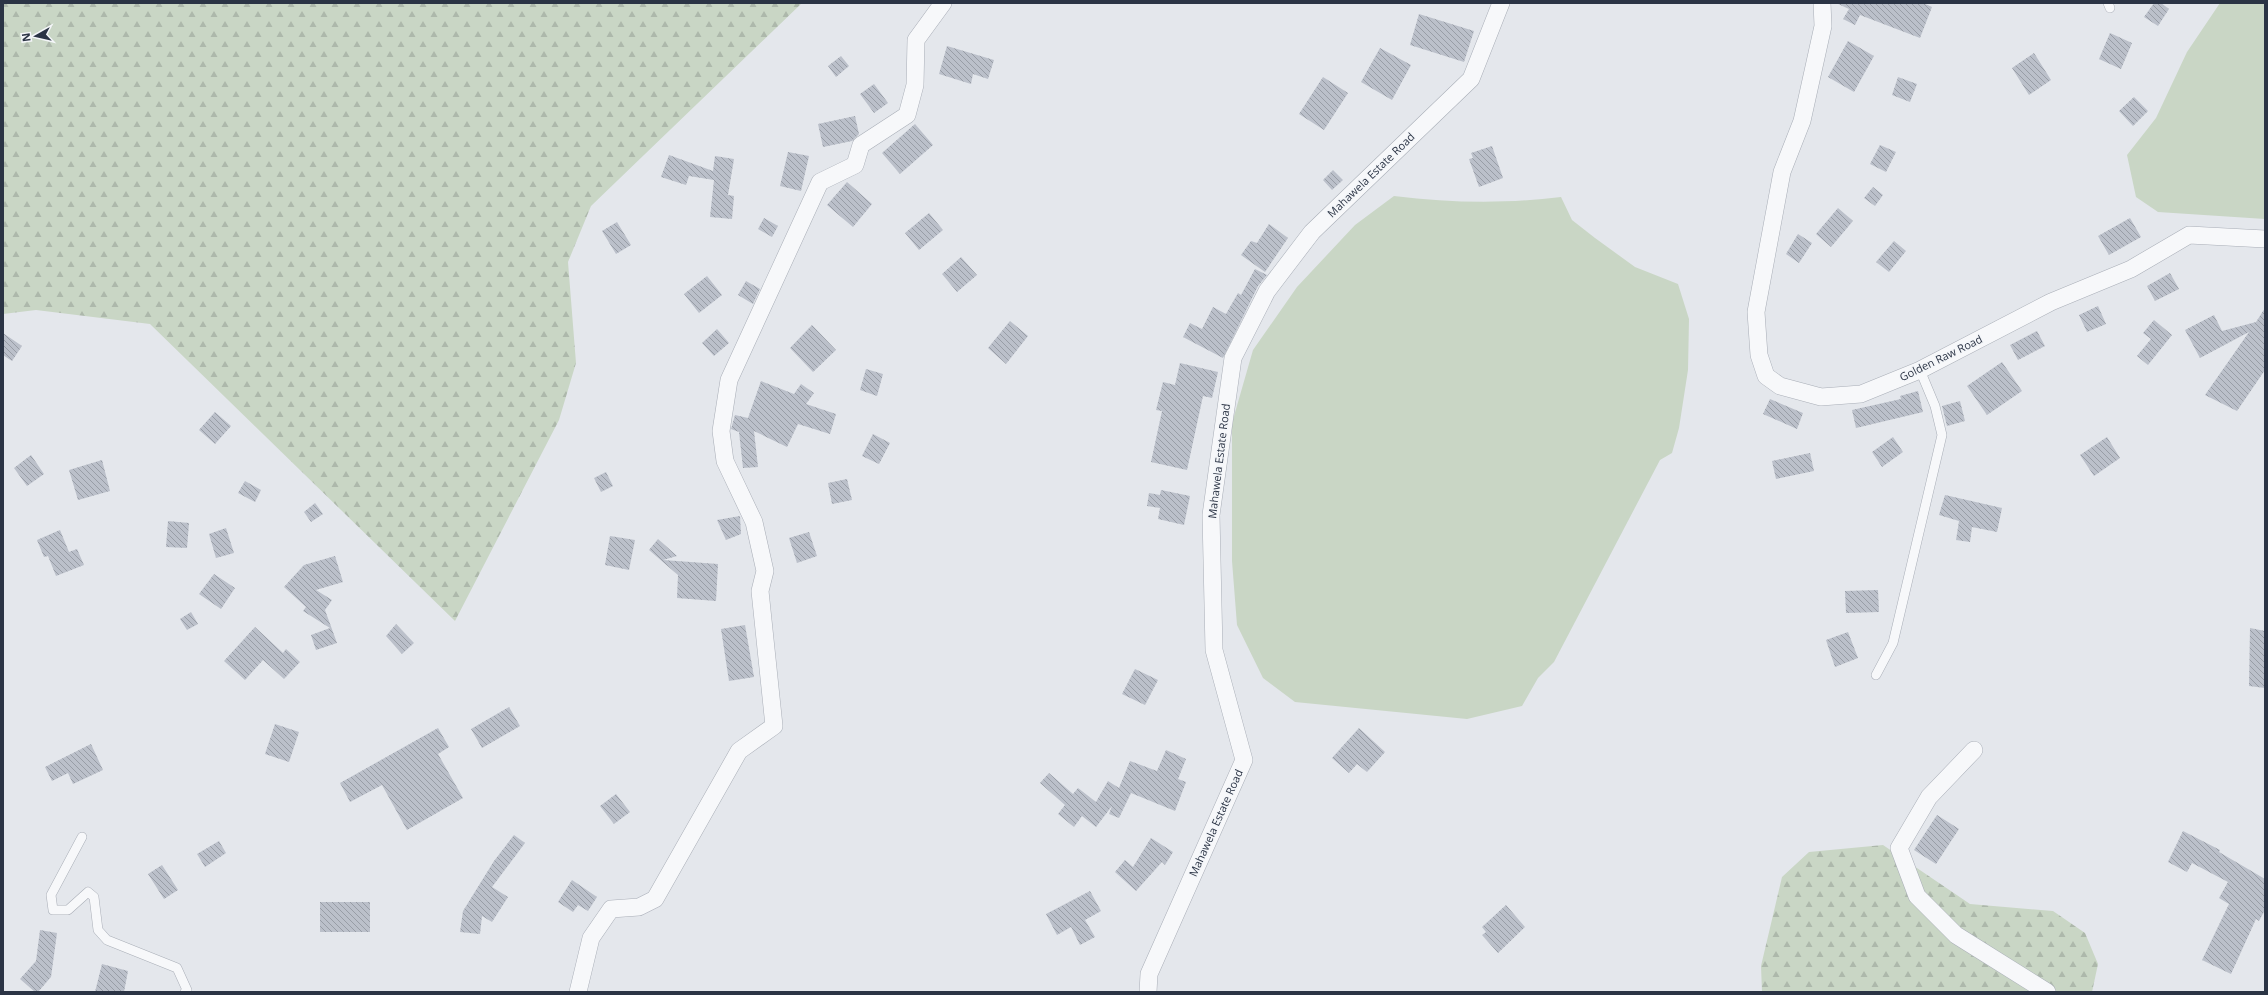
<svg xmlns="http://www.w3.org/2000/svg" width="2268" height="995" font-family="'Open Sans',sans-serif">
<defs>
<pattern id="forest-firs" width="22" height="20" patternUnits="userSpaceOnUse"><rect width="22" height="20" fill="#c9d6c5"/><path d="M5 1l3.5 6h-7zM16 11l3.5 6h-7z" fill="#adb8ab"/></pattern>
<pattern id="building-back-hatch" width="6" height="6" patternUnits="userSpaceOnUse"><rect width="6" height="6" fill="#bbc0ca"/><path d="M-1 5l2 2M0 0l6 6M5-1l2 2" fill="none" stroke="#989da6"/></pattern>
</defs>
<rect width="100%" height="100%" fill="#e4e7ec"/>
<path fill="#c9d6c5" d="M2220,3H2265V219L2158,212L2136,197L2127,155L2156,118L2187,52Z
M1394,196C1451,203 1504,204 1561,197L1572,220L1595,238L1635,267L1678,284L1689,319L1688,370L1679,428L1672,453L1660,460L1554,662L1538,678L1522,706L1467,719L1295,702L1263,678L1237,625L1232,561V423L1253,350L1297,287L1355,225Z"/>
<path fill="url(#forest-firs)" d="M3,3H802L591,206L568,262L576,363L559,420L455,621L150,324L36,310L3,314Z
M1883,845L1970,904L2053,911L2085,933L2098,964L2092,992H1762L1761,966L1782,877L1809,852Z"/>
<path fill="url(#building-back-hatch)" d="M1836,3H1923L1932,7L1920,38L1860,15L1855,25L1843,19L1849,9Z
M2154,3H2161L2169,9L2158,26L2144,17Z
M1419,14L1474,31L1464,62L1410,45Z
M2110,33L2132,43L2121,69L2099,59Z
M1848,41L1874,56L1854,92L1828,77Z
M947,46L994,60L988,79L973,74L971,84L939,74Z
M1380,48L1411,65L1392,100L1361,82Z
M2034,53L2051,80L2029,95L2012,68Z
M841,56L849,66L836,77L828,66Z
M1323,77L1348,93L1324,130L1299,114Z
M1898,77L1917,84L1910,102L1892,95Z
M874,84L888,103L874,113L860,94Z
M2134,97L2148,111L2133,126L2119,111Z
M855,116L859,134L852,141L823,147L818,124Z
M915,124L933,145L900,174L882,153Z
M1880,145L1896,152L1886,172L1870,164Z
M1492,146L1503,178L1479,187L1469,159L1473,158L1471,153Z
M788,152L809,156L801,191L780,186Z
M669,155L713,171L715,156L734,159L728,195L734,196L732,219L710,217L714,180L689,176L686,185L661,177Z
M1333,170L1343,180L1332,190L1323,180Z
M847,182L872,204L853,227L827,205Z
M1873,187L1883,195L1875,206L1864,198Z
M1838,208L1853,221L1831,247L1816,234Z
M929,213L943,230L919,250L905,233Z
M764,218L778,226L772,237L758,229Z
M2130,218L2141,237L2109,255L2098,236Z
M617,222L631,245L616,254L602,231Z
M1269,224L1288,238L1265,272L1241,255L1251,241L1257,243Z
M1798,234L1812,243L1799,263L1786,254Z
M1894,241L1906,251L1889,272L1876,262Z
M961,257L977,275L957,292L942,274Z
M1255,269L1267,275L1258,286L1223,358L1183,337L1190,323L1202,329L1213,307L1226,314L1238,293L1241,295Z
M2170,273L2179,289L2155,301L2147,286Z
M707,276L722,295L699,313L684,294Z
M746,281L760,289L753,304L738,295Z
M2098,306L2106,324L2087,332L2079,315Z
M2265,308V370L2237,411L2205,395L2249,332L2200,358L2185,330L2214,315L2222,331L2256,322Z
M2154,320L2172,335L2148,365L2137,356L2151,339L2143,333Z
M1010,321L1028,336L1006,364L988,348Z
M812,325L836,350L813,372L790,348Z
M717,329L729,343L714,356L702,343Z
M2037,331L2045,346L2018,360L2010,345Z
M3,333L22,346L12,361L3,355Z
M2002,362L2022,391L1987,415L1967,386Z
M1180,363L1218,372L1212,398L1203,396L1187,470L1151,462L1162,411L1156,410L1163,382L1175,385Z
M866,369L883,374L877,396L860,390Z
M761,381L794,394L801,384L814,393L806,404L836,414L830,434L798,424L787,447L754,431L758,467L743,468L739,432L731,429L735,415L748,418Z
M1918,391L1923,412L1856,428L1852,410L1901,399L1900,396Z
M1770,399L1803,413L1797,429L1763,414Z
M1960,401L1965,421L1947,426L1942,406Z
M215,412L231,426L215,444L199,430Z
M873,434L890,443L879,464L862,456Z
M1893,437L1903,452L1882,467L1872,452Z
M2107,437L2120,458L2094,476L2080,455Z
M1810,453L1814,471L1776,479L1772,461Z
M31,455L44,474L27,486L14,468Z
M102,460L110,491L78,500L69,470Z
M606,472L613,486L601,492L594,478Z
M847,479L852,500L832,504L828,483Z
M245,481L261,490L255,502L238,493Z
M1161,490L1190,496L1184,525L1158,519L1160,508L1147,506L1149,493L1160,495Z
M1945,495L2002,508L1997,532L1972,527L1970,542L1956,540L1959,521L1939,515Z
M315,503L323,514L311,522L304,512Z
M740,516L741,534L726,540L717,520Z
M168,521L189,523L187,548L166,547Z
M226,528L234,553L216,558L209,534Z
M60,530L69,552L77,549L84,565L56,576L48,556L44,557L37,540Z
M809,532L817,556L797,563L789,538Z
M610,536L635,540L629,570L605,565Z
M658,539L677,556L663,560L718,564L716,601L677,598L678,575L649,550Z
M335,556L343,582L316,590L332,600L325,610L337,643L316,650L311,635L330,628L303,611L306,607L284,587L304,565Z
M214,574L235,588L221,609L199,594Z
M1878,590L1879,612L1846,613L1845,591Z
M191,612L198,624L187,630L180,619Z
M396,624L414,643L402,654L386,636Z
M745,625L754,677L729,681L721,629Z
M255,627L283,653L286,649L300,662L284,679L263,660L245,680L224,661Z
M2250,628L2265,631V688L2249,686Z
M1848,632L1858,658L1835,667L1826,640Z
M1135,669L1158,680L1145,705L1122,694Z
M509,707L520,726L482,748L471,729Z
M275,724L299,732L289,762L265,754Z
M438,728L449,747L438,754L463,798L407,830L382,785L350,802L340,783Z
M1359,728L1385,752L1367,772L1357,764L1349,773L1332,758Z
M91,744L103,770L73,784L68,773L52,781L45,767Z
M1166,750L1186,759L1178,779L1186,782L1175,811L1131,793L1119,818L1109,814L1112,806L1096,827L1082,816L1074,827L1058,814L1065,805L1040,783L1049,773L1073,794L1078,788L1096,802L1108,781L1119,788L1130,761L1157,771Z
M616,794L630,812L614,824L600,806Z
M1937,815L1959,829L1936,864L1914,850Z
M2183,831L2220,850L2219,852L2265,879V910L2259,921L2256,919L2231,974L2202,960L2229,904L2219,898L2228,882L2192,863L2187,872L2168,862Z
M514,835L525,843L492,887L508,897L492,922L482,916L480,934L460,932L463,911L494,861Z
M1151,838L1173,852L1165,865L1162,862L1136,891L1115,872L1125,860L1133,867Z
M219,841L226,853L205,867L197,854Z
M162,865L178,890L164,899L148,874Z
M572,880L597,897L588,911L578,905L573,912L558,902Z
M1090,891L1101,911L1085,920L1095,937L1080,945L1071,927L1057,935L1046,914Z
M320,902H370V932H320Z
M1506,905L1525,927L1498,953L1482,935L1486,932L1482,927Z
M40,930L57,933L51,977L38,992H35L20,979L36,961Z
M102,964L128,971L124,992H95Z"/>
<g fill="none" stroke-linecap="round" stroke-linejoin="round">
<g stroke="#a9aeb7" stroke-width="10">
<path id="service" d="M2108,3L2110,8
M1876,675L1893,643L1942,435L1935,406L1920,370
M82,837L51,895L53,910H68L88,892L94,897L98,930L107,940L177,968L187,990L185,992"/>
</g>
<g stroke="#a9aeb7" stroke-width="18">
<path id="minor" d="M1822,3L1823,26L1802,121L1782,172L1756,312L1759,355L1766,376L1780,386L1821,397L1861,394L1920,370L2051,302L2131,269L2189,235L2265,239
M1974,750L1929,797L1899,848L1917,896L1956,935L2047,992
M578,992L591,938L611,909L639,907L655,899L739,751L774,726L760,591L765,571L754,522L725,461L721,431L729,380L820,182L855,165L861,145L907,115L915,85L916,40L943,3
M1148,992L1149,974L1244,760L1214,650L1211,515L1233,358L1267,291L1312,232L1471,79L1501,3"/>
</g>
<use href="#service" stroke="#f7f8fa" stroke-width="9"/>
<use href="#minor" stroke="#f7f8fa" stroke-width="17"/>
</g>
<g text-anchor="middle" stroke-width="3" stroke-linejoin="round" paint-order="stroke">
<g font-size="11" fill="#2b3445" stroke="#f4f6f9">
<text transform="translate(1371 175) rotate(-44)" y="4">Mahawela Estate Road</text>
<text transform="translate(1941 358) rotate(-26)" y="4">Golden Raw Road</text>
<text transform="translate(1219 461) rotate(-83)" y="4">Mahawela Estate Road</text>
<text transform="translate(1216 823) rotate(-66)" y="4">Mahawela Estate Road</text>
</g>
</g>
<rect width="2268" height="995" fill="none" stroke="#2b3445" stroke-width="8"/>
<g transform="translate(36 36) rotate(262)" stroke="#f4f6f9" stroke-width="3" paint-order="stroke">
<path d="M0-3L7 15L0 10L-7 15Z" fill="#2b3445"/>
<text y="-6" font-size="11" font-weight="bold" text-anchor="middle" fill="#2b3445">N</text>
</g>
</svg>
